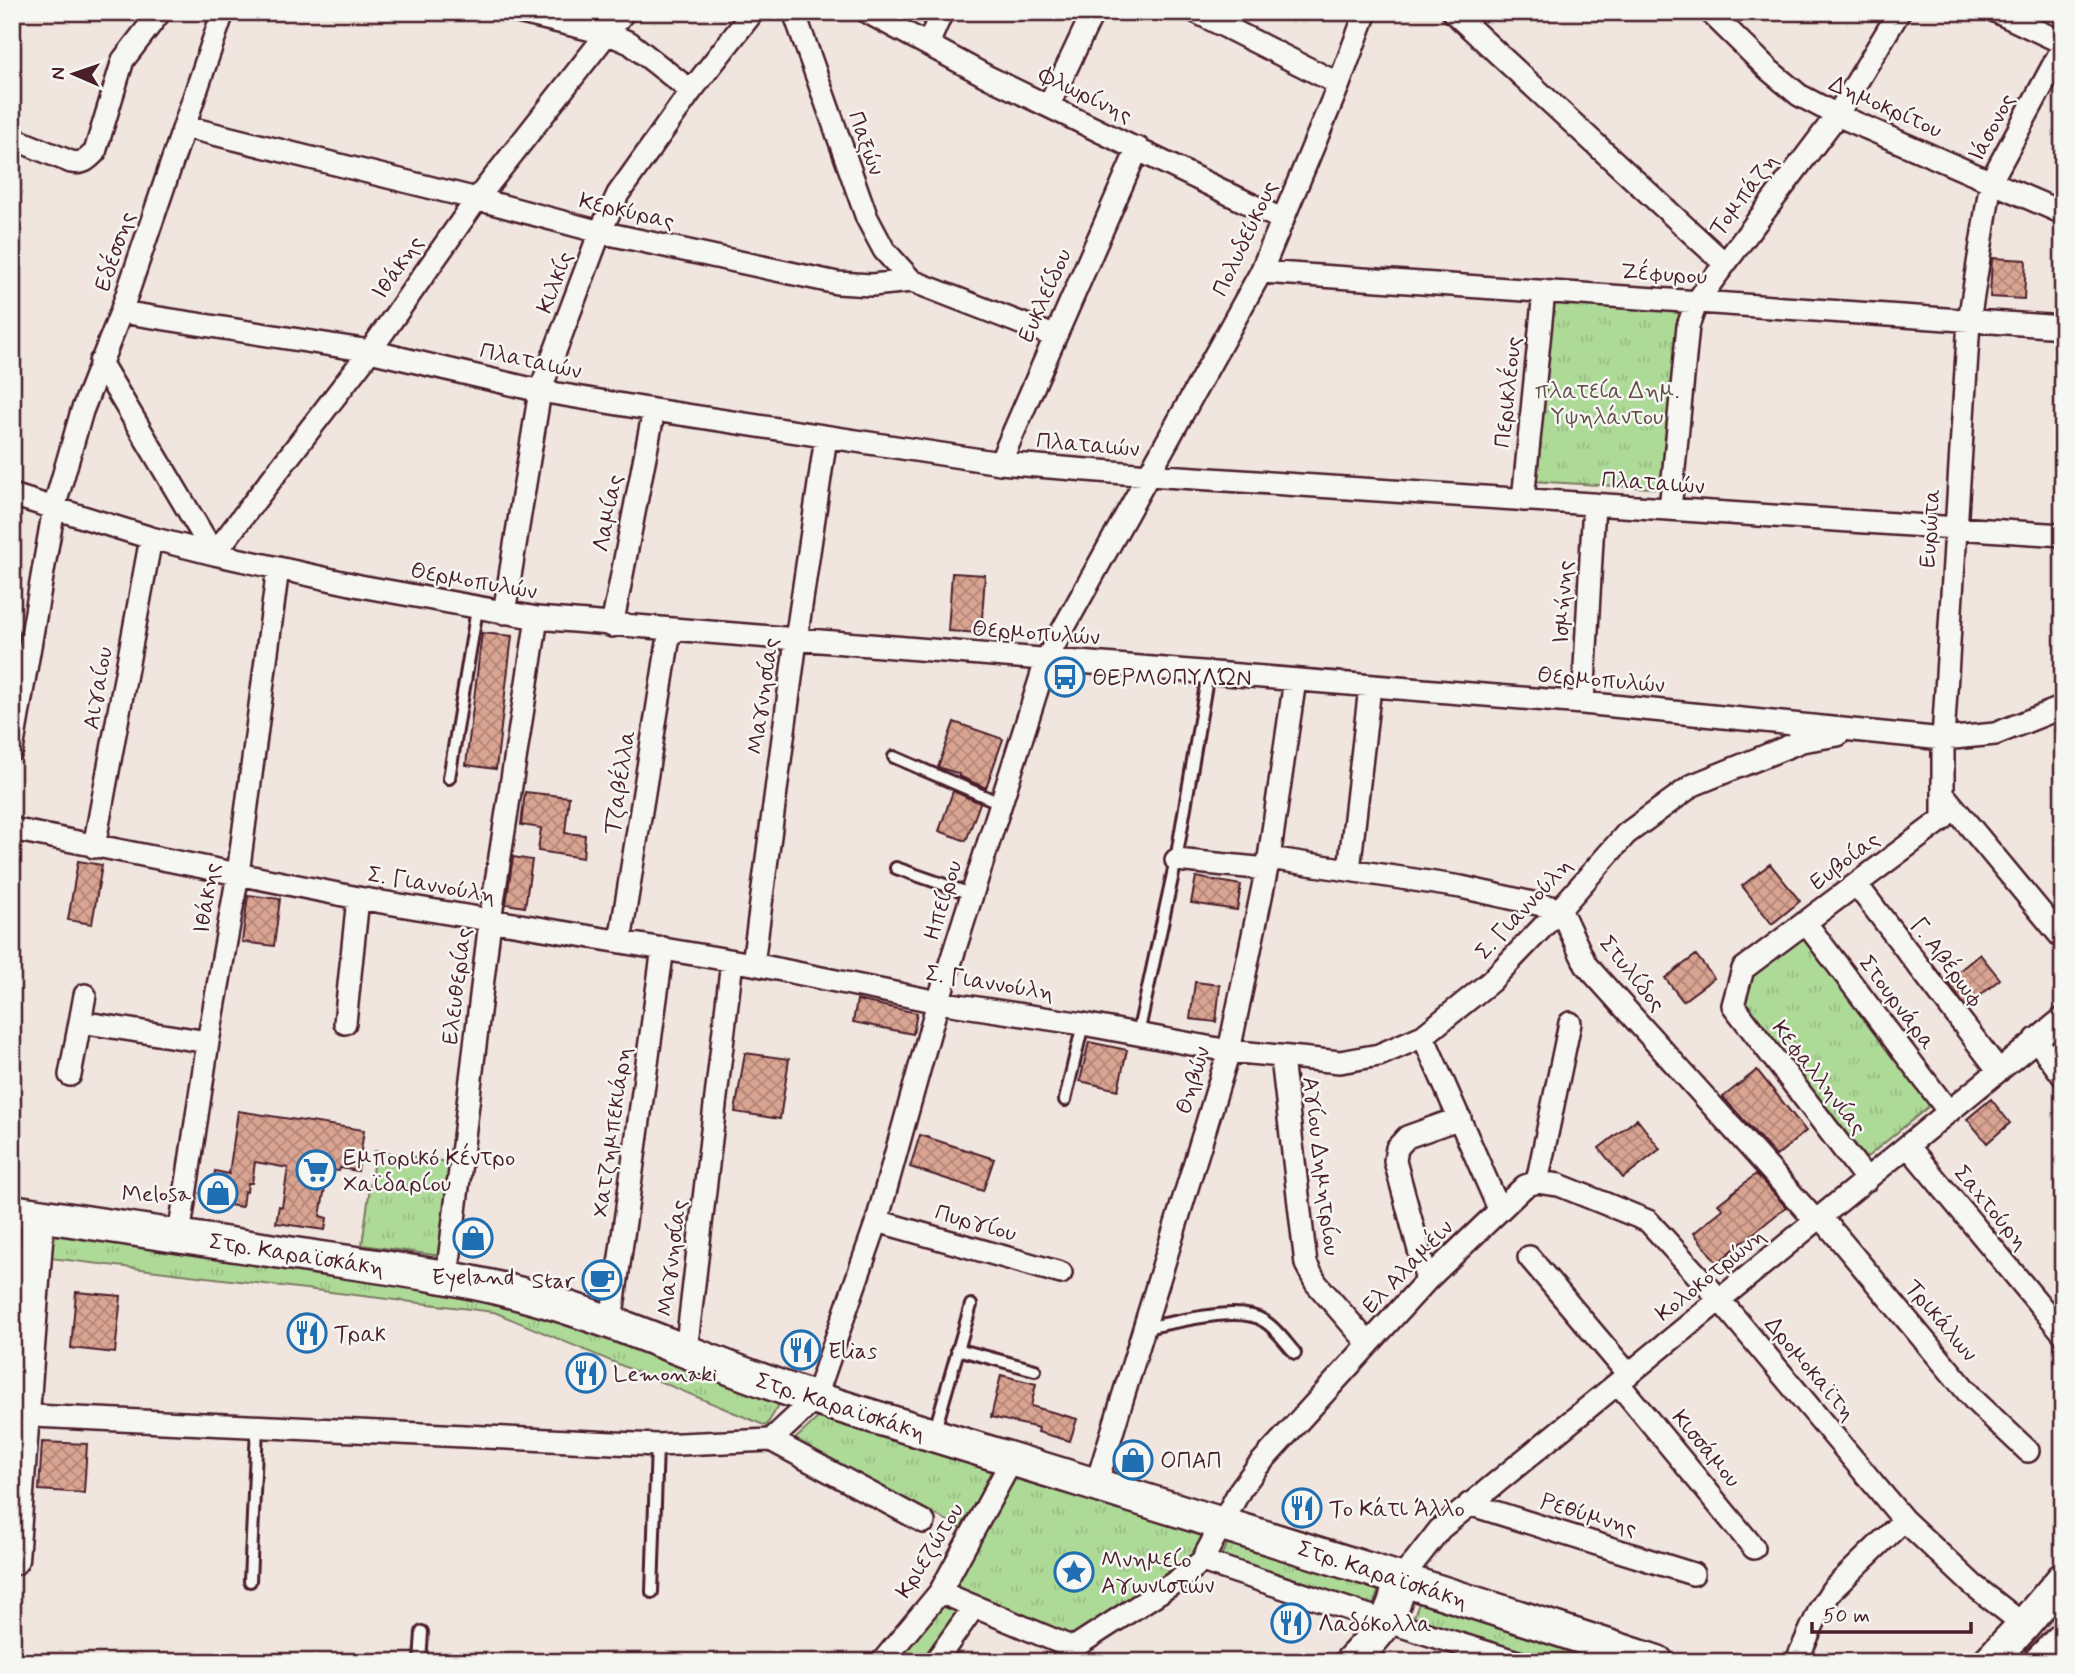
<svg xmlns="http://www.w3.org/2000/svg" width="2075" height="1674" font-family="Mynerve,sans-serif">
<defs>
<pattern id="park-tufts" width="24" height="20" patternUnits="userSpaceOnUse" patternTransform="scale(1.75)"><rect width="24" height="20" fill="#aeda98"/><path d="M3 7l-1-3M5 7V3M7 7l1-3M15 17l-1-3M17 17v-4M19 17l1-3" fill="none" stroke="#97bb83"/></pattern>
<pattern id="building-cross-hatch" width="8" height="8" patternUnits="userSpaceOnUse" patternTransform="scale(1.75)"><rect width="8" height="8" fill="#daa492"/><path d="M0 0l8 8M0 8l8-8" fill="none" stroke="#b38577"/></pattern>
</defs>
<rect width="100%" height="100%" fill="#f0e6df"/>
<filter id="ink" filterUnits="userSpaceOnUse"><feTurbulence type="fractalNoise" baseFrequency=".0143" numOctaves="2"/><feDisplacementMap in="SourceGraphic" scale="14" xChannelSelector="R" yChannelSelector="G"/><feConvolveMatrix kernelMatrix="1 2 1 2 8 2 1 2 1" color-interpolation-filters="sRGB"/></filter>
<g filter="url(#ink)">
<path fill="url(#park-tufts)" stroke="#7c7c62" stroke-width="2" d="M1552,303L1681,309L1668,489L1530,481Z
M1805,933L1934,1102L1866,1158L1743,999L1750,975Z
M375,1151L455,1163L442,1256L362,1245Z
M12,1216L33,1220L30,1257L12,1253Z
M54,1224L495,1298L782,1400L766,1426L494,1312L50,1258Z
M820,1416L993,1467L963,1529L793,1441Z
M1016,1469L1210,1527L1199,1558L1072,1639L952,1589Z
M1231,1537L1379,1588L1371,1613L1218,1562Z
M1422,1595L1629,1662H1528L1411,1625Z
M940,1602L961,1611L926,1662H892Z"/>
<path fill="url(#building-cross-hatch)" stroke="#4a1f2b" stroke-width="2" d="M1992,258L2026,260L2024,299L1990,297Z
M952,573L985,575L981,633L948,631Z
M482,633L512,636L496,769L466,765Z
M954,722L1003,739L986,788L959,776V774L938,767Z
M953,791L980,803L966,841L939,831Z
M525,792L569,797L565,833L585,835L583,858L538,851L541,828L521,825Z
M513,857L532,860L525,907L506,904Z
M78,861L102,865L92,924L68,920Z
M1770,864L1800,901L1772,924L1742,886Z
M1196,877L1241,885L1237,910L1191,903Z
M248,895L280,899L274,946L242,942Z
M1980,954L2000,979L1966,1007L1947,981Z
M1696,955L1714,978L1683,1001L1665,978Z
M1195,982L1220,985L1216,1022L1190,1019Z
M857,1000L917,1013L913,1034L853,1022Z
M1089,1042L1127,1050L1118,1090L1080,1081Z
M745,1053L789,1059L780,1119L735,1112Z
M1757,1070L1806,1131L1776,1156L1723,1097Z
M1991,1099L2010,1123L1987,1143L1967,1119Z
M238,1111L364,1130L358,1171L340,1168L339,1171L328,1170L320,1216L327,1218L325,1230L276,1223L279,1206L282,1207L288,1168L255,1162L252,1183H248L247,1192L244,1191L242,1207L210,1202L215,1171L229,1174Z
M1637,1119L1660,1149L1623,1178L1599,1148Z
M920,1135L994,1159L983,1191L910,1167Z
M1756,1174L1786,1207L1717,1263L1694,1233L1723,1209L1718,1204Z
M76,1292L121,1296L115,1353L71,1348Z
M1001,1375L1036,1384L1031,1406L1077,1419L1070,1441L1038,1432L1039,1428L991,1417Z
M42,1442L87,1444L84,1493L39,1490Z"/>
<g fill="none" stroke-linecap="round" stroke-linejoin="round">
<g stroke="#4a1f2b" stroke-width="16">
<path id="lane" d="M894,757L1000,803
M449,778L477,609
M896,868L971,894
M1138,1034L1176,860L1208,673
M1065,1100L1083,1024
M1144,1328C1174,1323 1239,1304 1264,1321C1276,1328 1286,1343 1295,1353
M957,1349L1035,1370
M934,1433L971,1305
M250,1581L257,1428
M652,1592L657,1445
M420,1662L422,1632"/>
</g>
<g stroke="#4a1f2b" stroke-width="26">
<path id="street" d="M518,12L609,34L630,43L691,91
M794,12L867,218L884,250L912,281
M867,12L988,77L1283,220
M1196,12L1339,84
M1453,12L1724,263
M1710,12L1769,70L1799,95L1837,115L2063,213
M1997,12L2063,43
M928,44L942,12
M1049,105L1093,12
M186,127L477,199L600,232L837,283L872,285L912,281L1054,336
M12,138L71,162C83,164 87,160 95,152L123,60L160,12
M1261,272L2063,327
M121,312L370,351L540,391L654,410L1000,463L1149,475L2063,535
M100,362L214,554L370,351L477,199L624,12
M1000,463L1138,148
M12,495L151,538L214,554L360,586L537,618L1583,703L1943,739L1995,734L2063,707
M1523,500L1544,291
M1670,509L1688,326L1697,301L1837,115L1899,12
M504,613L540,391L600,232L618,194L691,91L753,12
M612,626L654,410
M1583,703L1594,504
M12,750L54,508L82,411L121,312L223,12
M1943,794L2063,939
M12,829L358,898L753,964L938,1002L1083,1024L1229,1051L1340,1062L1379,1055L1423,1036L1490,982L1560,909L1626,834L1693,785L1802,741L1838,735
M94,847L151,538
M1269,858L1461,887L1560,909L1586,965L1816,1221
M1176,860L1267,869
M1349,870L1370,687
M1856,884L1999,1071
M1805,922L1949,1112
M620,942L670,630
M753,964L796,640L826,437
M80,1022L85,995
M345,1023L358,898
M1423,1036L1499,1209
M2036,1039L2063,1076
M1282,1058L1306,1264L1316,1283L1369,1344
M70,1075L80,1022L208,1042
M1908,1146L2063,1333
M1867,1180L1733,1005L1743,969L1943,819V739L1969,321L1991,181L2063,47
M1537,1182L1570,1023
M1821,1217L1975,1401L2028,1451
M877,1221L1061,1273
M179,1236L208,1042L238,874L278,568
M1529,1257L1628,1374
M447,1278L490,921L537,618
M1427,1280L1395,1161L1397,1148L1407,1137L1460,1118
M611,1322L663,948
M686,1352L732,961
M1618,1383L1754,1548
M12,1415L657,1445L771,1440L815,1399L877,1221L938,1002L1047,658L1261,272L1339,84L1366,12
M771,1440L924,1522
M1096,1485L1229,1051L1269,858L1295,680
M1469,1504L1693,1574
M1202,1561L1388,1622L1518,1662
M1401,1579L1440,1529L2063,1018
M940,1592L1073,1648
M882,1662L940,1592L1012,1460
M935,1662L974,1607
M1061,1662L1073,1648L1183,1577L1202,1561L1240,1490L1257,1467L1427,1280L1525,1186L1537,1182L1559,1185L1648,1221L1720,1300L1904,1520L1973,1585L2024,1625
M1796,1662L1820,1609L1832,1590L1904,1520"/>
</g>
<g stroke="#4a1f2b" stroke-width="37">
<path id="secondary" d="M12,1211C109,1226 205,1240 301,1255C374,1266 449,1275 521,1294C624,1321 719,1369 820,1400C1099,1487 1380,1570 1657,1662
M12,1559L38,1215
M1351,1662C1381,1630 1391,1623 1401,1579
M1989,1662L2024,1625L2063,1579
M2040,1662L2063,1639"/>
</g>
<use href="#lane" stroke="#f6f6f2" stroke-width="10"/>
<use href="#street" stroke="#f6f6f2" stroke-width="21"/>
<use href="#secondary" stroke="#f6f6f2" stroke-width="32"/>
</g>
</g>
<defs>
<g id="bus-ring" transform="scale(2.0125)"><circle r="9.5" fill="#f6f6f2" stroke="#1f6fb2" stroke-width="1.5"/><path d="M-5-6H5V4H4V6H2V4H-2V6H-4V4H-5ZM-3.5-4V0h7V-4ZM-3.5 1.2v1.5H-2V1.2ZM2 1.2v1.5H3.5V1.2Z" fill="#1f6fb2"/></g>
<g id="supermarket-ring" transform="scale(2.0125)"><circle r="9.5" fill="#f6f6f2" stroke="#1f6fb2" stroke-width="1.5"/><path d="M-6-5.5h2.5l.6 2H6L4.5 2H-2.5L-4.4-4H-6ZM-1.5 3.2a1.3 1.3 0 1 0 .1 0ZM3 3.2a1.3 1.3 0 1 0 .1 0Z" fill="#1f6fb2"/></g>
<g id="shop-ring" transform="scale(2.0125)"><circle r="9.5" fill="#f6f6f2" stroke="#1f6fb2" stroke-width="1.5"/><path d="M-5-2.5h2.3a2.7 3.5 0 0 1 5.4 0H5L5.5 6h-11ZM-1.5-2.5h3a1.5 2.3 0 0 0-3 0Z" fill="#1f6fb2"/></g>
<g id="cafe-ring" transform="scale(2.0125)"><circle r="9.5" fill="#f6f6f2" stroke="#1f6fb2" stroke-width="1.5"/><path d="M-5.5-4.5H6V0H3Q3 3.5 0 3.5H-2.5Q-5.5 3.5-5.5 0ZM3-3.2v2h1.7v-2ZM-6 4.5H4V6H-6Z" fill="#1f6fb2"/></g>
<g id="restaurant-ring" transform="scale(2.0125)"><circle r="9.5" fill="#f6f6f2" stroke="#1f6fb2" stroke-width="1.5"/><path d="M-5-6h1v4h1v-4h1v4h1v-4h1v5L-1.5 .5V6h-2V.5L-5-1ZM5-6V6H3V1.5H1.5Q1.5-4 5-6Z" fill="#1f6fb2"/></g>
<g id="sight-ring" transform="scale(2.0125)"><circle r="9.5" fill="#f6f6f2" stroke="#1f6fb2" stroke-width="1.5"/><path d="M0-6L1.8-2.2L6-1.7L2.9 1.2L3.7 5.4L0 3.3L-3.7 5.4L-2.9 1.2L-6-1.7L-1.8-2.2Z" fill="#1f6fb2"/></g>
</defs>
<g fill-rule="evenodd">
<use href="#bus-ring" x="1065" y="677"/>
<use href="#supermarket-ring" x="316" y="1170"/>
<use href="#shop-ring" x="218" y="1193"/>
<use href="#shop-ring" x="473" y="1238"/>
<use href="#cafe-ring" x="602" y="1280"/>
<use href="#restaurant-ring" x="307" y="1333"/>
<use href="#restaurant-ring" x="801" y="1350"/>
<use href="#restaurant-ring" x="586" y="1373"/>
<use href="#shop-ring" x="1133" y="1460"/>
<use href="#restaurant-ring" x="1302" y="1508"/>
<use href="#sight-ring" x="1074" y="1572"/>
<use href="#restaurant-ring" x="1291" y="1623"/>
</g>
<g text-anchor="middle" stroke-width="5" stroke-linejoin="round" paint-order="stroke">
<g font-size="23" fill="#4a1f2b" stroke="#f6f6f2">
<text transform="translate(1086 94) rotate(26)" y="8">Φλωρίνης</text>
<text transform="translate(1886 106) rotate(24)" y="8">Δημοκρίτου</text>
<text transform="translate(1991 127) rotate(-62)" y="8">Ιάσονος</text>
<text transform="translate(867 143) rotate(70)" y="8">Παξών</text>
<text transform="translate(1743 194) rotate(-53)" y="8">Τομπάζη</text>
<text transform="translate(627 210) rotate(13)" y="8">Κερκύρας</text>
<text transform="translate(1244 238) rotate(-65)" y="8">Πολυδεύκους</text>
<text transform="translate(114 251) rotate(-71)" y="8">Εδέσσης</text>
<text transform="translate(397 267) rotate(-55)" y="8">Ιθάκης</text>
<text transform="translate(1664 273) rotate(4)" y="8">Ζέφυρου</text>
<text transform="translate(554 282) rotate(-69)" y="8">Κιλκίς</text>
<text transform="translate(1044 295) rotate(-66)" y="8">Ευκλείδου</text>
<text transform="translate(531 360) rotate(12)" y="8">Πλαταιών</text>
<text transform="translate(1507 392) rotate(-84)" y="8">Περικλέους</text>
<text transform="translate(1088 444) rotate(5)" y="8">Πλαταιών</text>
<text transform="translate(1653 482) rotate(4)" y="8">Πλαταιών</text>
<text transform="translate(607 513) rotate(-79)" y="8">Λαμίας</text>
<text transform="translate(1929 528) rotate(-86)" y="8">Ευρώτα</text>
<text transform="translate(474 580) rotate(10)" y="8">Θερμοπυλών</text>
<text transform="translate(1562 602) rotate(-87)" y="8">Ισμήνης</text>
<text transform="translate(1036 632) rotate(4)" y="8">Θερμοπυλών</text>
<text transform="translate(1601 679) rotate(5)" y="8">Θερμοπυλών</text>
<text transform="translate(97 688) rotate(-80)" y="8">Αιγαίου</text>
<text transform="translate(762 696) rotate(-82)" y="8">Μαγνησίας</text>
<text transform="translate(619 782) rotate(-81)" y="8">Τζαβέλλα</text>
<text transform="translate(1844 860) rotate(-37)" y="8">Ευβοίας</text>
<text transform="translate(432 884) rotate(10)" y="8">Σ. Γιαννούλη</text>
<text transform="translate(206 898) rotate(-81)" y="8">Ιθάκης</text>
<text transform="translate(942 900) rotate(-73)" y="8">Ηπείρου</text>
<text transform="translate(1523 908) rotate(-47)" y="8">Σ. Γιαννούλη</text>
<text transform="translate(1948 962) rotate(53)" y="8">Γ. Αβέρωφ</text>
<text transform="translate(1633 973) rotate(51)" y="8">Στυλίδος</text>
<text transform="translate(990 982) rotate(9)" y="8">Σ. Γιαννούλη</text>
<text transform="translate(456 986) rotate(-83)" y="8">Ελευθερίας</text>
<text transform="translate(1898 1002) rotate(53)" y="8">Στουρνάρα</text>
<text transform="translate(1820 1077) rotate(52)" y="8">Κεφαλληνίας</text>
<text transform="translate(1192 1080) rotate(-73)" y="8">Θηβών</text>
<text transform="translate(611 1132) rotate(-82)" y="8">Χατζημπεκιάρη</text>
<text transform="translate(1322 1166) rotate(83)" y="8">Αγίου Δημητρίου</text>
<text transform="translate(1992 1207) rotate(50)" y="8">Σαχτούρη</text>
<text transform="translate(976 1222) rotate(16)" y="8">Πυργίου</text>
<text transform="translate(297 1254) rotate(9)" y="8">Στρ. Καραϊσκάκη</text>
<text transform="translate(671 1258) rotate(-83)" y="8">Μαγνησίας</text>
<text transform="translate(1407 1266) rotate(-46)" y="8">Ελ Αλαμέιν</text>
<text transform="translate(1710 1274) rotate(-39)" y="8">Κολοκοτρώνη</text>
<text transform="translate(1942 1320) rotate(50)" y="8">Τρικάλων</text>
<text transform="translate(1811 1368) rotate(50)" y="8">Δρομοκαϊτη</text>
<text transform="translate(841 1406) rotate(18)" y="8">Στρ. Καραϊσκάκη</text>
<text transform="translate(1707 1448) rotate(50)" y="8">Κισσάμου</text>
<text transform="translate(1589 1514) rotate(17)" y="8">Ρεθύμνης</text>
<text transform="translate(929 1550) rotate(-58)" y="8">Κριεζώτου</text>
<text transform="translate(1383 1574) rotate(18)" y="8">Στρ. Καραϊσκάκη</text>
</g>
<g font-size="23" fill="#634e46" stroke="#f6f6f2">
<text x="1607" y="398">πλατεία Δημ.<tspan x="1607" dy="26">Υψηλάντου</tspan></text>
</g>
<g font-size="23" fill="#4a1f2b" stroke="#f6f6f2" text-anchor="start">
<text x="1092" y="685">ΘΕΡΜΟΠΥΛΏΝ</text>
<text x="343" y="1165">Εμπορικό Κέντρο<tspan x="343" dy="26">Χαϊδαρίου</tspan></text>
<text x="191" y="1201" text-anchor="end">Melosa</text>
<text x="473" y="1284" text-anchor="middle">Eyeland</text>
<text x="575" y="1288" text-anchor="end">Star</text>
<text x="334" y="1341">Τρακ</text>
<text x="828" y="1358">Elias</text>
<text x="613" y="1381">Lemonaki</text>
<text x="1160" y="1468">ΟΠΑΠ</text>
<text x="1329" y="1516">Το Κάτι Άλλο</text>
<text x="1101" y="1567">Μνημείο<tspan x="1101" dy="26">Αγωνιστών</tspan></text>
<text x="1318" y="1631">Λαδόκολλα</text>
</g>
</g>
<rect width="2075" height="1674" fill="none" stroke="#f6f6f2" stroke-width="42"/>
<rect x="21" y="21" width="2033" height="1632" fill="none" stroke="#4a1f2b" stroke-width="2.5" filter="url(#ink)"/>
<g transform="translate(74 74) rotate(272)" stroke="#f6f6f2" stroke-width="5" paint-order="stroke">
<path d="M0-5L12 26L0 18L-12 26Z" fill="#4a1f2b"/>
<text y="-10" font-size="19" font-weight="bold" text-anchor="middle" fill="#4a1f2b">N</text>
</g>
<path d="M1812 1622v10h159v-10" fill="none" stroke="#4a1f2b" stroke-width="3.5"/>
<text x="1823" y="1622" font-size="21" fill="#4a1f2b" stroke="#f6f6f2" stroke-width="5" paint-order="stroke">50 m</text>
</svg>
